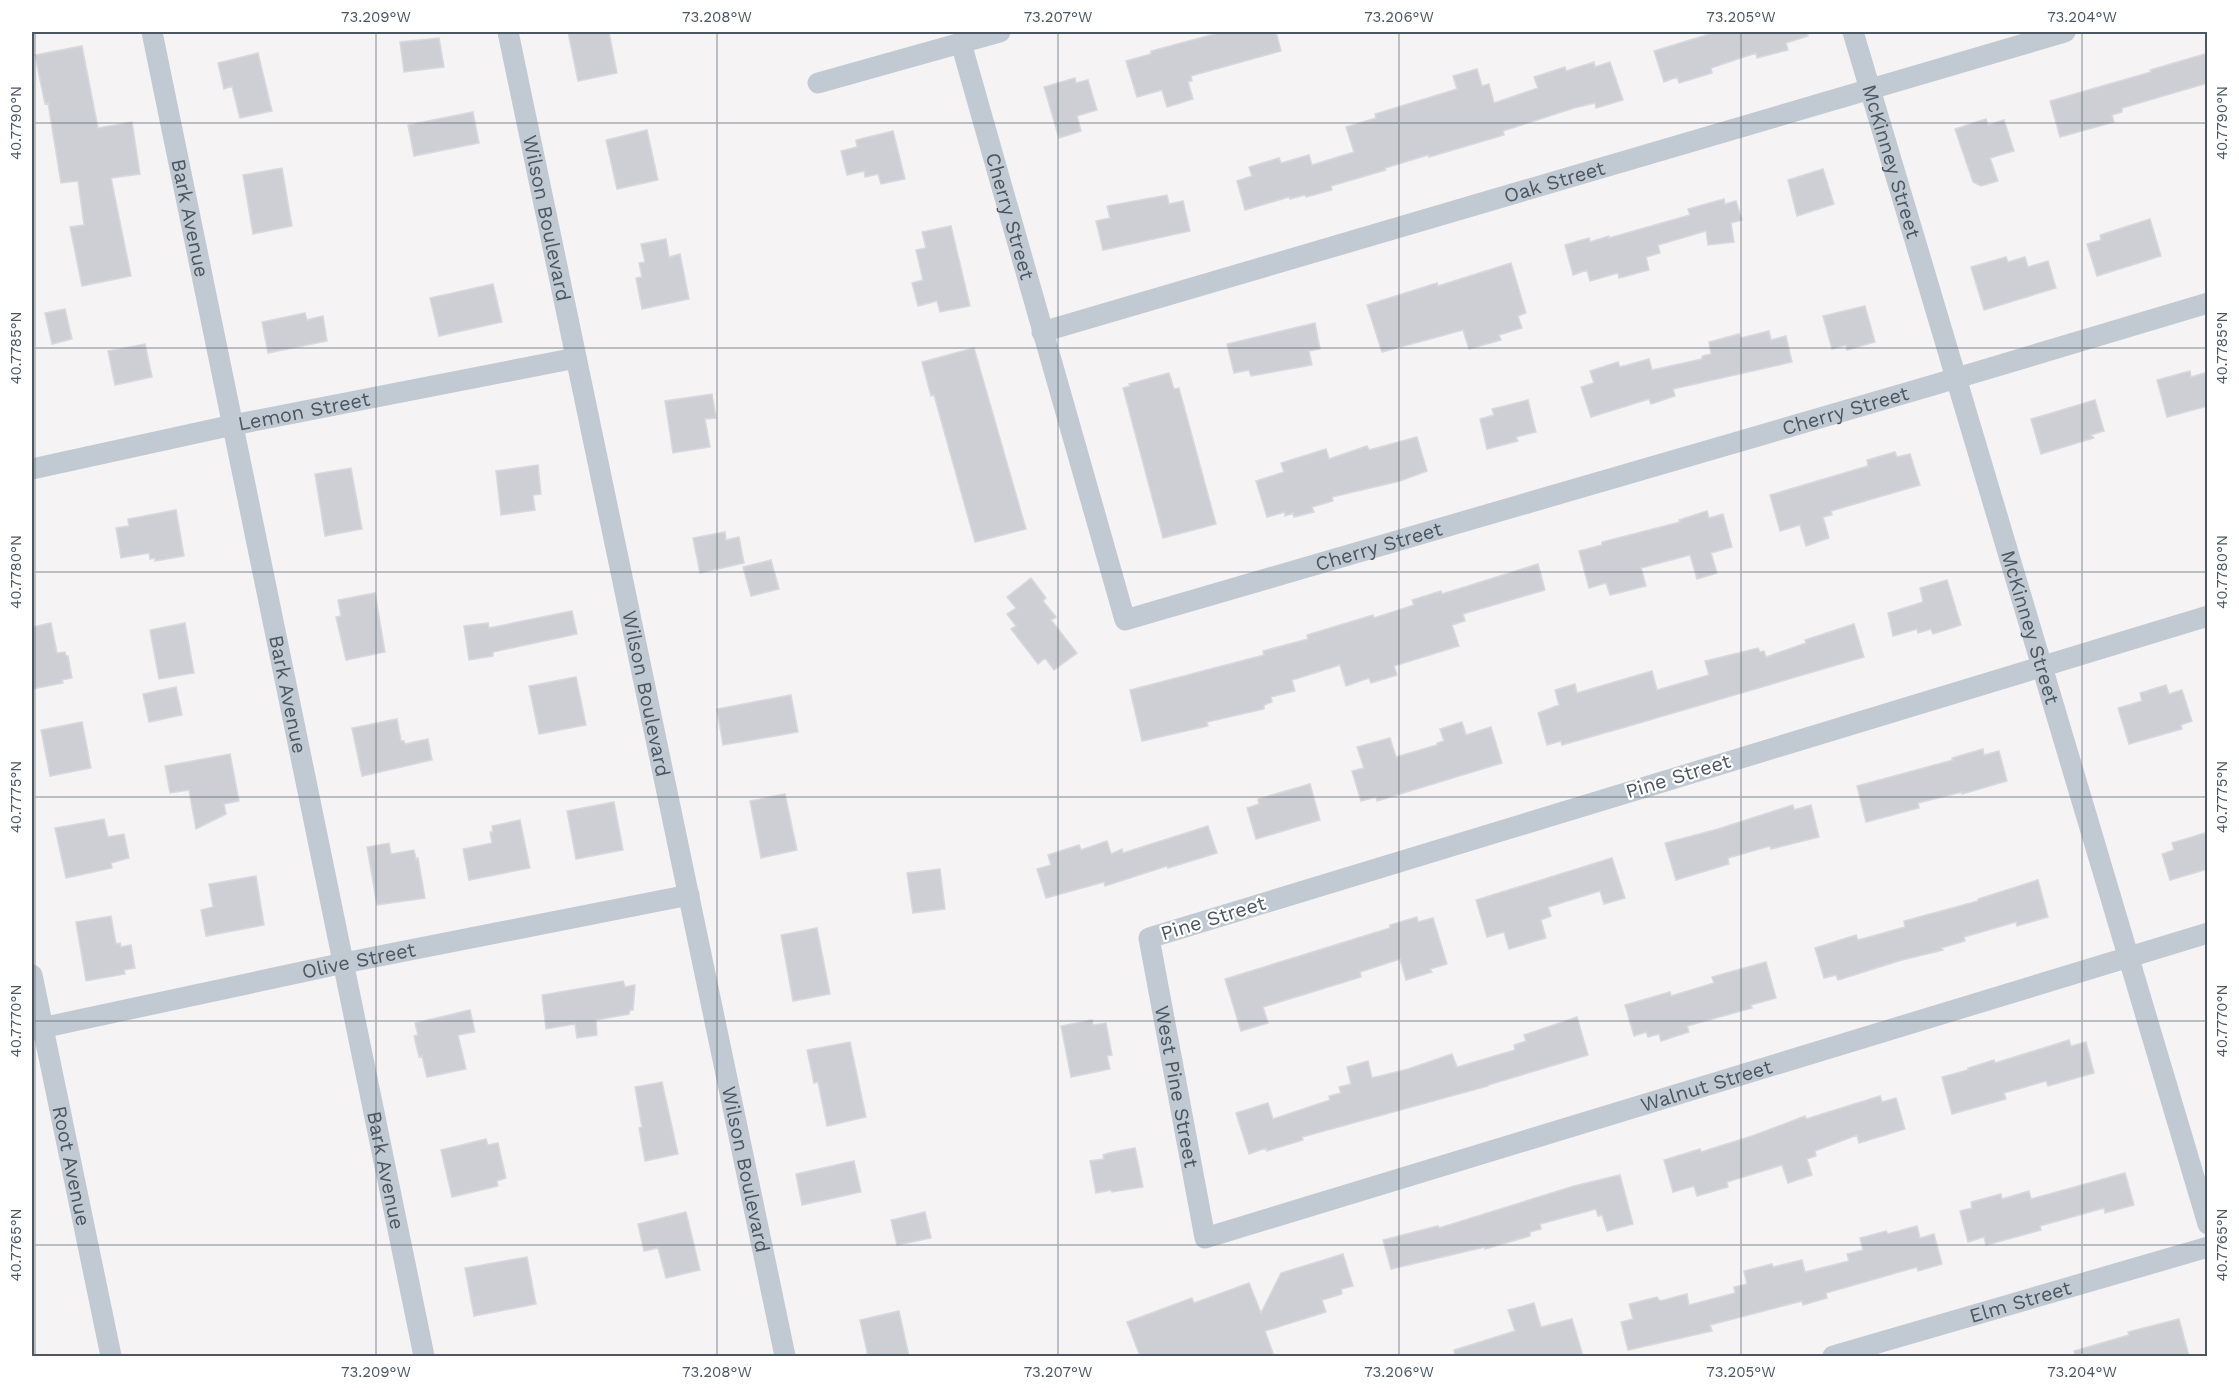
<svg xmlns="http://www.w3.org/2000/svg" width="2239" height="1388" font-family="'Work Sans',sans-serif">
<rect width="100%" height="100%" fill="#f5f3f3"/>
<path fill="#cdcfd5" stroke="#d7d9de" stroke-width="1.5" d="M568,32H609L617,73L578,81Z
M1222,32H1276L1281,51L1191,76L1192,81L1188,82L1193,99L1167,107L1162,90L1137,97L1126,61L1151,54V51Z
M1716,32H1807L1808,36L1786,43L1788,50L1757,58L1756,53L1711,68L1712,73L1679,83L1677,77L1664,82L1654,51Z
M439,38L444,67L404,72L400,42Z
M82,46L98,128L132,122L140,174L111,178L131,276L82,286L70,227L84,225L78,181L61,183L48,103L45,104L35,55Z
M258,53L272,111L240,118L232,86L224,89L218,63Z
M2208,53V83L2122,108V112L2112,115L2114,122L2060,137L2050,101L2151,72L2150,70Z
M1594,62L1595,67L1610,62L1623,100L1596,108L1595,103L1574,108L1503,131L1504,135L1429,157L1428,155L1385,168L1386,170L1331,186L1332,190L1306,197L1305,195L1290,199L1289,197L1245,210L1237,181L1252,176L1249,167L1279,158L1281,163L1309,155L1312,165L1354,152L1346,127L1376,118L1375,114L1457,89L1453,76L1477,69L1482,86L1489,84L1494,103L1538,88L1534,77L1565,67L1566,71Z
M1075,78L1076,83L1088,80L1097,110L1077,116L1081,131L1059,138L1044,87Z
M473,112L479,143L414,156L408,125Z
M1986,119L1988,125L2004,120L2014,151L1990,158L1998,181L1981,186L1973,182L1955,129Z
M647,130L658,180L617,189L606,140Z
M893,131L905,179L881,184L878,174L865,177L864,171L847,175L841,151L857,147L856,140Z
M282,168L292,226L253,234L243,175Z
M1823,169L1834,204L1797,216L1788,180Z
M1167,195L1169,204L1183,201L1190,231L1103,250L1096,221L1110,218L1107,206Z
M1724,199L1725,204L1736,201L1742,220L1731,223L1734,242L1708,245L1706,231L1658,245L1660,253L1646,257L1649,270L1619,278L1618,273L1590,281L1587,270L1573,275L1565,245L1589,238L1590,242L1609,236V238L1690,215L1688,209Z
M2150,219L2161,256L2097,276L2087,244L2101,240L2100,235Z
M951,226L970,306L940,312L937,301L918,306L912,283L923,280L916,250L926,248L922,232Z
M666,239L669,257L680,254L689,299L642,309L636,278L642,277L639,263L645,262L641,244Z
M2006,257L2008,262L2025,257L2028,267L2048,261L2056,288L1984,310L1971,267Z
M1511,263L1526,313L1518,316L1522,328L1499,335L1501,340L1469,349L1463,330L1382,352L1367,305L1437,283L1438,286Z
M493,284L502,322L439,336L430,298Z
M1865,306L1875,342L1847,350L1846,345L1832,349L1823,316Z
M65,309L72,339L52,344L45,313Z
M305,313L307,320L323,316L327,341L268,353L262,322Z
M1315,323L1320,349L1309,351L1312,365L1251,376L1249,370L1234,373L1227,344Z
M1769,331L1771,340L1786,336L1792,362L1673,389L1675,396L1651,404L1649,399L1591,417L1581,387L1594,383L1590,371L1618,362L1620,367L1649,359L1652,370L1702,359V356L1711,354L1709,342L1739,334L1741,338Z
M145,344L152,377L115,385L108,351Z
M974,348L1026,529L975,542L934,395L931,396L922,362Z
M2190,371L2191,377L2208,372V406L2167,417L2157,380Z
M1169,373L1174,389L1179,388L1216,524L1163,538L1123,388L1130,386L1129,384Z
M712,394L716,418L705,419L710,447L673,453L665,401Z
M1528,400L1536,432L1516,437L1518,441L1487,449L1480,419L1494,415L1492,409Z
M2095,400L2104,431L2091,435L2094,438L2041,454L2031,419Z
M1417,437L1427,471L1400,481L1332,497L1333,501L1312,507L1314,512L1294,517L1293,513L1285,516V512L1267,517L1256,481L1284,472L1281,463L1326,449L1329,459L1367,446L1369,450Z
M1895,452L1897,457L1910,454L1920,485L1831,511L1832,515L1823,517L1829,538L1806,546L1800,525L1780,531L1770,495L1868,466L1867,460Z
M538,465L541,494L533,495L535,510L501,515L496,471Z
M351,468L362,529L325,536L315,474Z
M176,510L184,556L155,561V558L150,559L149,553L121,558L116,528L129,526L128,519Z
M1707,511L1709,518L1723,514L1732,547L1711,553L1717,573L1697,579L1690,555L1641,568L1646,586L1610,595L1606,583L1589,588L1579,551L1602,545V542L1680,522L1679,520Z
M725,532L726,540L739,537L744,563L700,573L693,538Z
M771,560L779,589L751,596L743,567Z
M1538,564L1545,590L1463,614L1465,621L1452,625L1459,646L1394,666L1397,675L1371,683L1369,678L1346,686L1340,665L1292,680L1295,691L1271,697L1272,702L1264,705V709L1207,722L1208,726L1142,741L1130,690L1264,655L1263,651L1308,639L1307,635L1373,615L1374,618L1414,605L1412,600L1441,591L1442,594Z
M1031,578L1046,598L1043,601L1056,617L1051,620L1077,653L1054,670L1045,658L1038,664L1011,629L1016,626L1007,614L1016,608L1007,597Z
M1947,580L1961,625L1933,634L1931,629L1918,633L1917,629L1893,636L1888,613L1923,602L1920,588Z
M375,593L385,652L346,660L336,617L341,616L338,600Z
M572,611L577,634L493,652V656L469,660L464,626L488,623L489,628Z
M51,623L57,653L65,652L66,656H68L72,678L62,680L63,683L32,689V627Z
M185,623L194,673L159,679L150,630Z
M1854,624L1864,657L1629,726L1562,745L1561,741L1547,745L1538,713L1559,705L1555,690L1575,684L1577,693L1652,671L1657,690L1709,675L1705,661L1758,648L1760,652L1764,651L1766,657L1806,643L1805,640Z
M576,677L586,725L539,734L529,686Z
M2166,685L2169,694L2182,690L2192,721L2181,725L2182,729L2129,744L2118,708L2142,701L2140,693Z
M176,687L182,715L149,722L143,694Z
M791,695L798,732L723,745L717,709Z
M397,719L401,741H404L405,744L428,739L432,760L362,776L352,728Z
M82,722L91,768L50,776L41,730Z
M1462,722L1466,735L1491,727L1502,763L1377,801L1376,797L1361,801L1352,771L1364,768L1357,747L1390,738L1396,757L1437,745V743L1444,741L1440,729Z
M1983,749L1984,755L1999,751L2007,781L1962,794V792L1918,803L1919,808L1866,822L1857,786L1953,760L1952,758Z
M230,754L239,801L224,804L226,814L196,829L189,790L170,793L165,766Z
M1310,784L1320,820L1256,839L1247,808L1259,804L1258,799Z
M785,794L797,850L761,858L750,801Z
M614,802L623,850L576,859L567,811Z
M1793,805L1794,810L1811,805L1819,837L1771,849L1770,846L1728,858L1729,864L1676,880L1665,843L1718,829Z
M104,819L108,837L124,834L129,858L111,863L112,868L66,878L55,828Z
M520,820L530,868L469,880L463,849L492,843L490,832H493L492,826Z
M1208,826L1217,853L1168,868L1167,866L1105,886L1104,882L1046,898L1037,869L1051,865L1048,855L1079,845L1081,850L1107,841L1111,854L1122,849L1123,853Z
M2208,832V869L2170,880L2162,854L2174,850L2172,843Z
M389,843L391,854L414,850L416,859L418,858L425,898L377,905L367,847Z
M1612,858L1625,898L1604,904L1600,891L1548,907L1551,916L1541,920L1546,938L1509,949L1504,932L1487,937L1476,900Z
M940,869L945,909L913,913L907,873Z
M256,876L264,925L206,936L201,910L213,907L209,884Z
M2038,880L2048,917L2017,926L2016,922L1964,937L1965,941L1941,948L1943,950L1902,960L1838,980L1836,975L1824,978L1815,948L1856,935L1858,940L1905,927L1904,921L1978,901V899Z
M111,916L116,944L120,943L121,947L131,945L135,968L124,970L125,974L86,981L76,922Z
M1417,917L1418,922L1433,918L1447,964L1430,969L1432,972L1406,980L1400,959L1360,972L1361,977L1263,1007L1268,1023L1241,1031L1225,979L1390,928V925Z
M817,928L830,994L793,1001L781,935Z
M1766,962L1776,998L1751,1005L1752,1008L1687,1026L1689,1032L1661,1041L1659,1034L1648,1037L1646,1032L1634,1036L1625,1005L1670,992L1671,996L1714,983L1712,977Z
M623,981L625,987L635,985L633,1010H630L629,1014L596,1020L597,1035L577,1038L575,1024L546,1029L542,995Z
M470,1010L475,1032L458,1035L466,1069L427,1077L422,1056L419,1057L414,1036L418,1035L415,1023Z
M1577,1017L1588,1055L1488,1085V1086L1302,1137L1303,1140L1267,1151L1266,1148L1249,1154L1236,1113L1268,1103L1273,1119L1330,1100L1329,1096L1341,1093L1339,1087L1351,1084L1347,1067L1368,1061L1372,1078L1408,1069L1452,1054L1457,1067L1515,1050L1514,1045L1526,1041L1524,1035Z
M1092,1020L1093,1025L1106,1023L1112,1055L1107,1056L1110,1069L1071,1077L1061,1026Z
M2069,1040L2071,1046L2086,1042L2094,1073L2048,1086L2046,1081L2004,1093L2006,1099L1952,1114L1942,1077L1968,1070V1068L1994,1060L1995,1063Z
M850,1042L866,1117L827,1126L818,1082L814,1083L807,1050Z
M662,1082L678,1154L645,1161L639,1128L642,1127L635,1087Z
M1880,1096L1882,1102L1896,1098L1905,1129L1859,1143L1857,1135L1815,1151L1816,1156L1807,1159L1812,1175L1788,1183L1782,1165L1727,1182L1728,1187L1697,1196L1694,1186L1673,1192L1664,1160L1700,1149L1701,1152L1752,1136L1805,1116L1806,1119Z
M486,1139L488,1145L498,1143L506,1178L497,1181L498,1186L452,1197L441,1150Z
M1135,1148L1143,1187L1112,1192L1111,1190L1096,1193L1090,1161L1104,1159L1103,1155L1109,1153Z
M854,1161L861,1192L802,1205L796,1174Z
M2125,1173L2134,1205L2105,1213L2104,1208L2040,1226L2041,1230L1986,1245L1984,1237L1968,1242L1960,1211L1972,1208L1971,1202L2001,1194L2002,1199L2029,1191L2031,1199Z
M1620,1175L1633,1224L1607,1231L1602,1215L1598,1216L1596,1209L1540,1224L1541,1229L1530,1232V1236L1485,1249V1247L1391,1269L1383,1240L1438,1226L1439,1228L1574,1186Z
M686,1212L700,1270L666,1278L658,1248L644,1251L638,1224Z
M925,1212L931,1238L897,1245L891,1220Z
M1917,1226L1920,1238L1934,1234L1942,1264L1918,1271L1917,1267L1826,1293L1827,1298L1803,1305L1802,1301L1710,1325L1712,1331L1628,1350L1621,1322L1633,1319L1629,1304L1657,1297L1660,1301L1687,1294L1689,1305L1735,1293L1734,1287L1747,1284L1744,1271L1772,1264L1773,1267L1802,1260L1805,1272L1849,1261L1847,1254L1863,1250L1860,1238L1886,1231L1888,1234Z
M1343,1254L1353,1286L1341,1289L1342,1294L1322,1300L1326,1312L1265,1331L1274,1356H1140L1127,1322L1192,1298L1194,1303L1249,1283L1261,1313L1281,1273Z
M527,1257L536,1304L474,1316L465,1268Z
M1534,1303L1541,1327L1572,1319L1583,1356H1455L1454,1350L1515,1331L1508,1310Z
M899,1311L909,1356H868L860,1320Z
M2179,1319L2189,1356H2075L2074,1351L2129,1335L2128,1332Z"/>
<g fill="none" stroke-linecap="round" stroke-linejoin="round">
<g stroke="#c1cad2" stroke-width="21">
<path id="s1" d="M152,32L424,1356"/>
<path id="s2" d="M508,32L785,1356"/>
<path id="s3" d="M1853,32L2208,1224"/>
<path id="s4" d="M961,43L1125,620L1930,386L2208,303"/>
<path d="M818,83L1000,32"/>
<path id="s5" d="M1042,332L2065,32"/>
<path id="s6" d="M32,469L233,425L576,358"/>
<path id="s7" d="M2208,616L1149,938L1205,1238L2208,933"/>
<path id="s8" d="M32,975L111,1356"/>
<path id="s9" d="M32,1030L344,963L689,895"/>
<path id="s10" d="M1833,1356L2208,1247"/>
</g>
</g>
<path fill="none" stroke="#4a5661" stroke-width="1.5" stroke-opacity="0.45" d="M35,32V1356M376,32V1356M717,32V1356M1058,32V1356M1399,32V1356M1741,32V1356M2082,32V1356M32,123H2208M32,348H2208M32,572H2208M32,797H2208M32,1021H2208M32,1245H2208"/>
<g text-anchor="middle" stroke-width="4.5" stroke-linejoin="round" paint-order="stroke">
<g font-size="20" fill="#4a5661" stroke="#fff">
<text dy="7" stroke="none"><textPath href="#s3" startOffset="135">McKinney Street</textPath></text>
<text dy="7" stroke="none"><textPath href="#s5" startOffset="534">Oak Street</textPath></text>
<text dy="7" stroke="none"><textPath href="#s4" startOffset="180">Cherry Street</textPath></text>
<text dy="7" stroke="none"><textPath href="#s1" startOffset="190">Bark Avenue</textPath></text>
<text dy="7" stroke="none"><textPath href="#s2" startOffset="190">Wilson Boulevard</textPath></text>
<text dy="7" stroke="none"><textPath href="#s6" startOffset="278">Lemon Street</textPath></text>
<text dy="7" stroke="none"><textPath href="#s4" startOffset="1350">Cherry Street</textPath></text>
<text dy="7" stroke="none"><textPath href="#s4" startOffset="864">Cherry Street</textPath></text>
<text dy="7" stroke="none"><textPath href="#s3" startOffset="621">McKinney Street</textPath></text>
<text dy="7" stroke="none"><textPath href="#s1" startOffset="676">Bark Avenue</textPath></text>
<text dy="7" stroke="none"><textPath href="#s2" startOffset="676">Wilson Boulevard</textPath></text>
<text transform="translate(1678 776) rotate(-17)" y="7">Pine Street</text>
<text transform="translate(1213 918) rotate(-17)" y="7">Pine Street</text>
<text dy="7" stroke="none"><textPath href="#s9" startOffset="334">Olive Street</textPath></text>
<text dy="7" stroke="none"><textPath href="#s7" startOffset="1936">Walnut Street</textPath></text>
<text dy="7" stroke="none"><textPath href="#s7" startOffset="1258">West Pine Street</textPath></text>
<text dy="7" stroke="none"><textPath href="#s8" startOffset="195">Root Avenue</textPath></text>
<text dy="7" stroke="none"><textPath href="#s1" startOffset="1162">Bark Avenue</textPath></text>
<text dy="7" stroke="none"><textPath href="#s2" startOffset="1162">Wilson Boulevard</textPath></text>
<text dy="7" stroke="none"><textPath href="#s10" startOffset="195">Elm Street</textPath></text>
</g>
</g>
<rect width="2239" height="1388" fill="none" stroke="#ffffff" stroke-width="66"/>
<rect x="33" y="33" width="2173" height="1322" fill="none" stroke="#4a5661" stroke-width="2"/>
<g font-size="15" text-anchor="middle" fill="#4a5661">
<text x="376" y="22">73.209°W</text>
<text x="717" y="22">73.208°W</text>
<text x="1058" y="22">73.207°W</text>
<text x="1399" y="22">73.206°W</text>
<text x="1741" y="22">73.205°W</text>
<text x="2082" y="22">73.204°W</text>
<text transform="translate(16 123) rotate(-90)" y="5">40.7790°N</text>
<text transform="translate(2222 123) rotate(-90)" y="5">40.7790°N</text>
<text transform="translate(16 348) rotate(-90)" y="5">40.7785°N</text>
<text transform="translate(2222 348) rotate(-90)" y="5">40.7785°N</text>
<text transform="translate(16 572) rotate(-90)" y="5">40.7780°N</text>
<text transform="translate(2222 572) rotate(-90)" y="5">40.7780°N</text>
<text transform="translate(16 797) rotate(-90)" y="5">40.7775°N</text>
<text transform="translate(2222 797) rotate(-90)" y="5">40.7775°N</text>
<text transform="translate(16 1021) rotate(-90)" y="5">40.7770°N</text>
<text transform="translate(2222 1021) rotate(-90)" y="5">40.7770°N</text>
<text transform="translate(16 1245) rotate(-90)" y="5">40.7765°N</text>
<text transform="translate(2222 1245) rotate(-90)" y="5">40.7765°N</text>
<text x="376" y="1377">73.209°W</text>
<text x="717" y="1377">73.208°W</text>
<text x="1058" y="1377">73.207°W</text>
<text x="1399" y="1377">73.206°W</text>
<text x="1741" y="1377">73.205°W</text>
<text x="2082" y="1377">73.204°W</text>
</g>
</svg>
